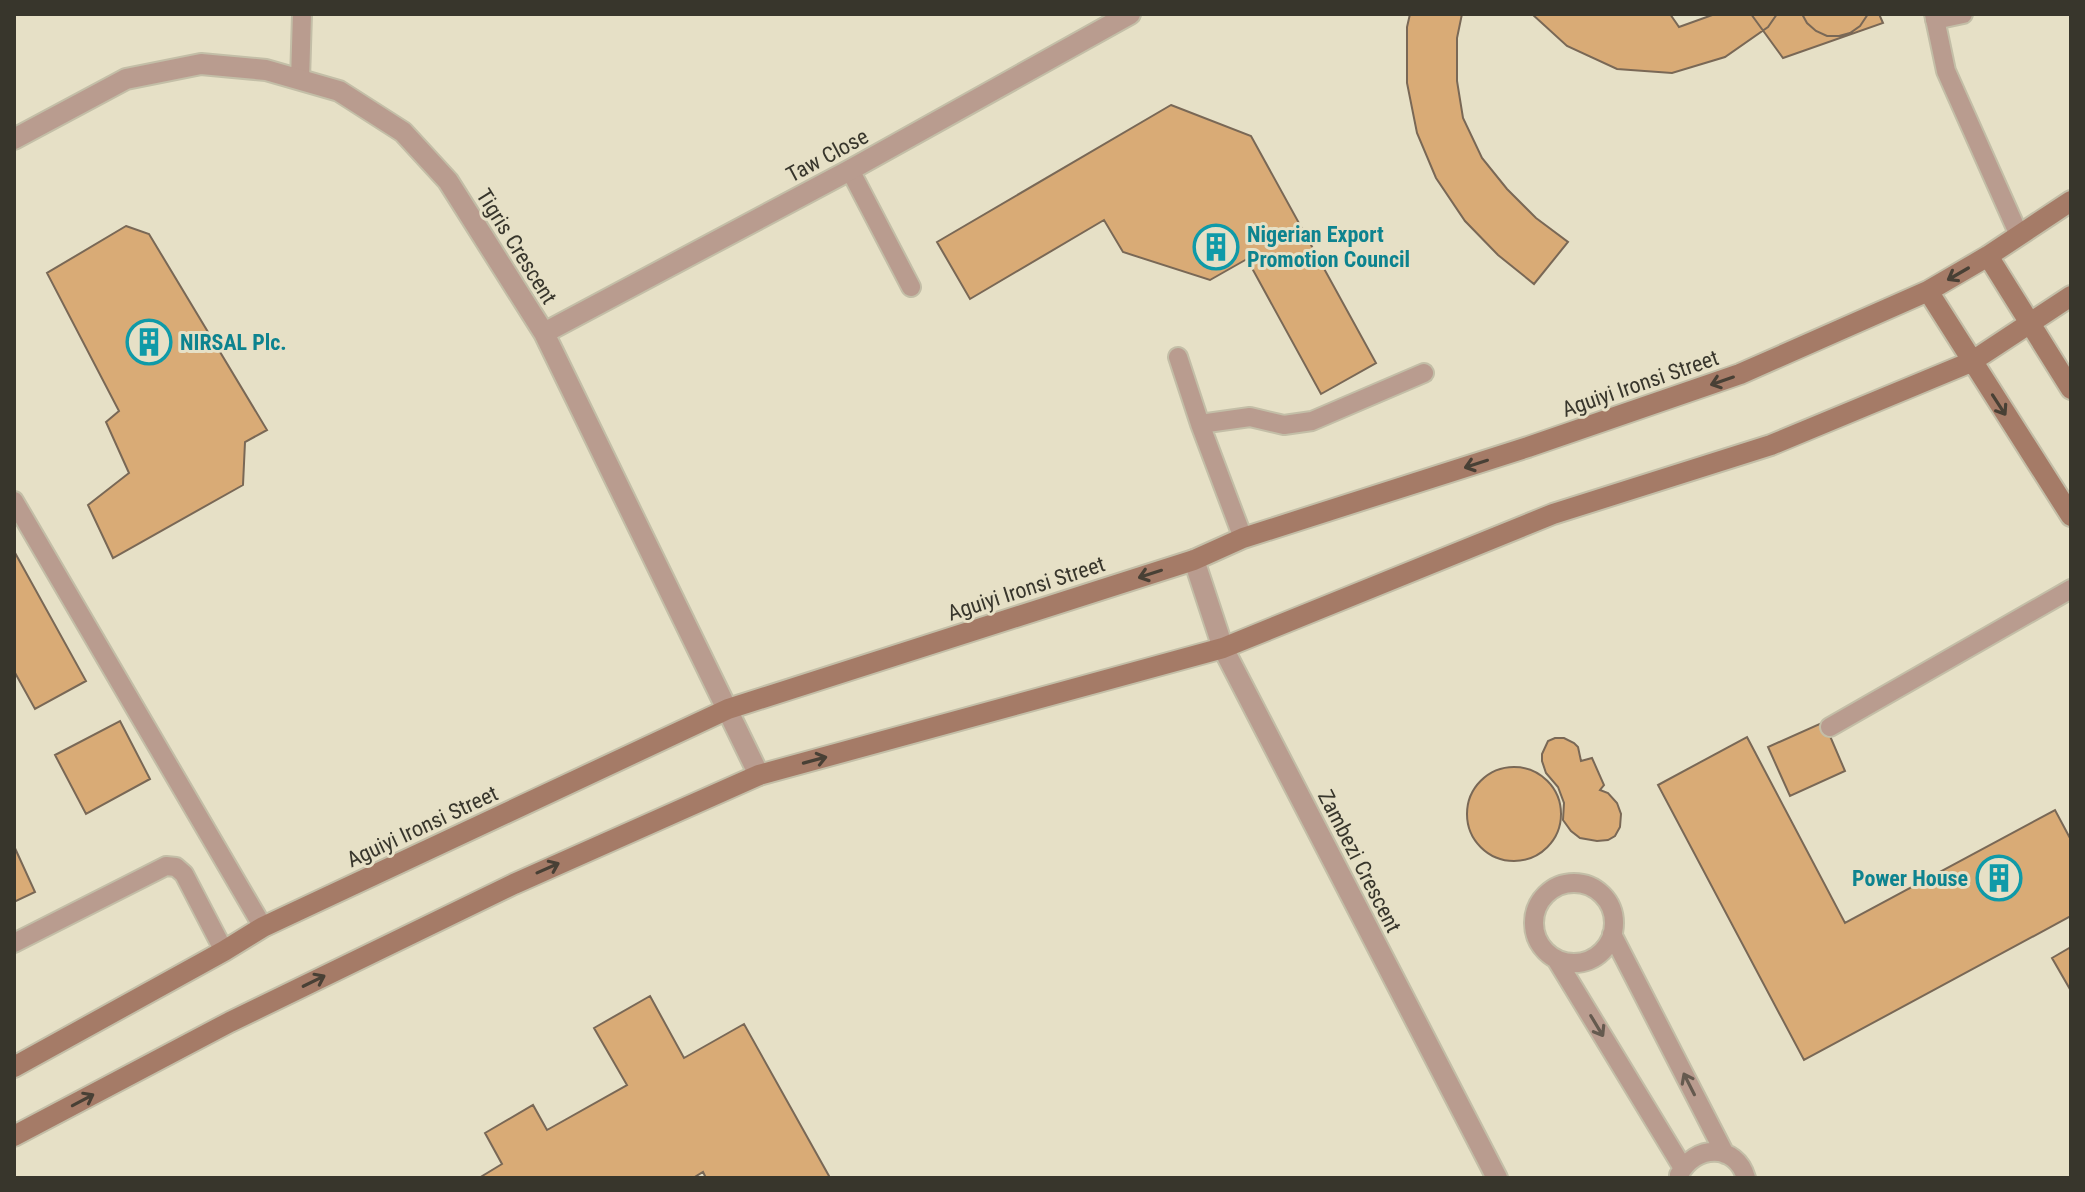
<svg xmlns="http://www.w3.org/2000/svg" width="2085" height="1192" font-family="'Roboto Condensed',sans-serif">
<rect width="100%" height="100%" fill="#e6e0c6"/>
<path fill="#d9ab76" stroke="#796856" stroke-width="2" d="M1410,14H1462L1457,38V81L1463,118L1482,158L1507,189L1536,218L1568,242L1534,284L1498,255L1465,221L1436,178L1417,133L1407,83V27Z
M1532,14H1670L1679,27L1715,14H1777L1768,27L1725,57L1672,73L1617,69L1567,46Z
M1751,14H1879L1883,23L1783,58Z
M1802,14H1868L1860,26L1850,33L1839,36H1827L1816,31L1807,23Z
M1171,105L1251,136L1376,363L1321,394L1247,259L1210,280L1123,252L1104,220L970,299L937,242Z
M126,226L149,234L267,430L245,442L243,485L113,558L88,505L129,473L106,422L119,411L47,273Z
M14,551L86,681L35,709L14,671Z
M120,721L150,779L86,814L55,755Z
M1824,722L1845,771L1790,796L1768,747Z
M1747,737L1845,923L2055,810L2071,840V916L1804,1060L1658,785Z
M1555,738H1564L1574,743L1578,747L1581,761L1592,758L1604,785L1600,790L1608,793L1617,803L1621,814L1620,827L1615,836L1608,840L1597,841L1580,838L1571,831L1563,820L1564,803L1558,787L1546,773L1542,761V754L1548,741Z
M1467 814a47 47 0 1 1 94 0a47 47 0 1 1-94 0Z
M14,846L35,892L14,902Z
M2071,947V991L2052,958Z
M650,996L684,1058L744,1024L829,1176L826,1178H706L703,1172L693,1178H479L502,1164L485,1133L533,1105L547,1130L627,1085L594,1028Z"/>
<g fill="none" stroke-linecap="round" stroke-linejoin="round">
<g stroke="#c3bea7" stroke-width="22">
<path id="service" d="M1934,14L1946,71L2019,235
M1935,20L1963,14
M300,80L302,14
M850,170L911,287
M1178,357L1200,424L1243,538
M1200,424L1250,417L1284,425L1312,421L1424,373
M14,501L263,927
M1830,727L2071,589
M1534 923a40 40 0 1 1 80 0a40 40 0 1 1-80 0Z
M1612,934L1725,1154
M14,943L166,866L176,867L184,874L224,951
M1556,959L1683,1168
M1679,1175C1695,1144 1736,1143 1746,1178"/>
</g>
<g stroke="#c3bea7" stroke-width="24">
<path id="minor" d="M14,139L126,79L201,64L266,70L339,91L403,132L448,181L544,333L759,775
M544,333L850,170L1130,14
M1194,560L1223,648L1497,1178"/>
</g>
<g stroke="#c3bea7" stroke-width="24">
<path id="secondary" d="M1988,256L2071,389
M1928,291L2071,516
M14,1067L224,951L263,927L728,709L1194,560L1243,538L1528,447L1740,374L1928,291L1988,256L2071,201
M14,1136L230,1022L514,884L759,775L1223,648L1553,514L1771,445L1971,362L2071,296"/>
</g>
<use href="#service" stroke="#b99c8f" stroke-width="18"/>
<use href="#minor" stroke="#b99c8f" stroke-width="20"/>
<use href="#secondary" stroke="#a57b67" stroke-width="20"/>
</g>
<defs><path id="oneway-shaft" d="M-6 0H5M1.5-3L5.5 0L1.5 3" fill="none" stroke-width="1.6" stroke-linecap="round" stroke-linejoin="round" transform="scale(2)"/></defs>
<g stroke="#484035">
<use href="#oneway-shaft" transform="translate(1958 274) rotate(150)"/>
<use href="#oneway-shaft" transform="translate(1722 381) rotate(161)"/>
<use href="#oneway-shaft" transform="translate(1999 405) rotate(57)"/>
<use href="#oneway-shaft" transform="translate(1476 464) rotate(162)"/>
<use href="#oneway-shaft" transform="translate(1150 574) rotate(162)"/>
<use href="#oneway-shaft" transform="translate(815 760) rotate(-15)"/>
<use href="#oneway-shaft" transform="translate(548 868) rotate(-24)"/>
<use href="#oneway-shaft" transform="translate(314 981) rotate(-26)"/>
<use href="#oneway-shaft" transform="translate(83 1100) rotate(-28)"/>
</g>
<g stroke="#655a4f">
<use href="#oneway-shaft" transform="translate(1597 1026) rotate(59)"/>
<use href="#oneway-shaft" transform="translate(1689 1084) rotate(-117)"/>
</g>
<defs>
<g id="building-ring" transform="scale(2.3)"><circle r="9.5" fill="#e6e0c6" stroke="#0f9aa8" stroke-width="1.5"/><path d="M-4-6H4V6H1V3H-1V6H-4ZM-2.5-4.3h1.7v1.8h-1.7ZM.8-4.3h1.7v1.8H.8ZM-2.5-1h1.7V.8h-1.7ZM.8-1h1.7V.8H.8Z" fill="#0f9aa8"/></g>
</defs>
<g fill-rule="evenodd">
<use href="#building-ring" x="1216" y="247"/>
<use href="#building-ring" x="149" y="342"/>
<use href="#building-ring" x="1999" y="878"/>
</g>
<g text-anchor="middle" stroke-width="6" stroke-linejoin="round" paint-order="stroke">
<g font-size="22" fill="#38362c" stroke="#e6e0c6">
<text transform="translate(827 155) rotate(-28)" y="8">Taw Close</text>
<text transform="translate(517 246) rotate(58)" y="8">Tigris Crescent</text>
<text transform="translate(1640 383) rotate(-19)" y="8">Aguiyi Ironsi Street</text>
<text transform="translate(1026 588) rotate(-18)" y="8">Aguiyi Ironsi Street</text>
<text transform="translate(422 826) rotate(-25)" y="8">Aguiyi Ironsi Street</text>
<text transform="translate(1360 861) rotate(63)" y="8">Zambezi Crescent</text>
</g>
<g font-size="22" font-weight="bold" fill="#0d838f" stroke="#e6e0c6" text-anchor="start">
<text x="1247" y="242">Nigerian Export<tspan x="1247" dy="25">Promotion Council</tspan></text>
<text x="180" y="350">NIRSAL Plc.</text>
<text x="1968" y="886" text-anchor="end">Power House</text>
</g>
</g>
<rect width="2085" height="1192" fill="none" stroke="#38362c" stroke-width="32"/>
</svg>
